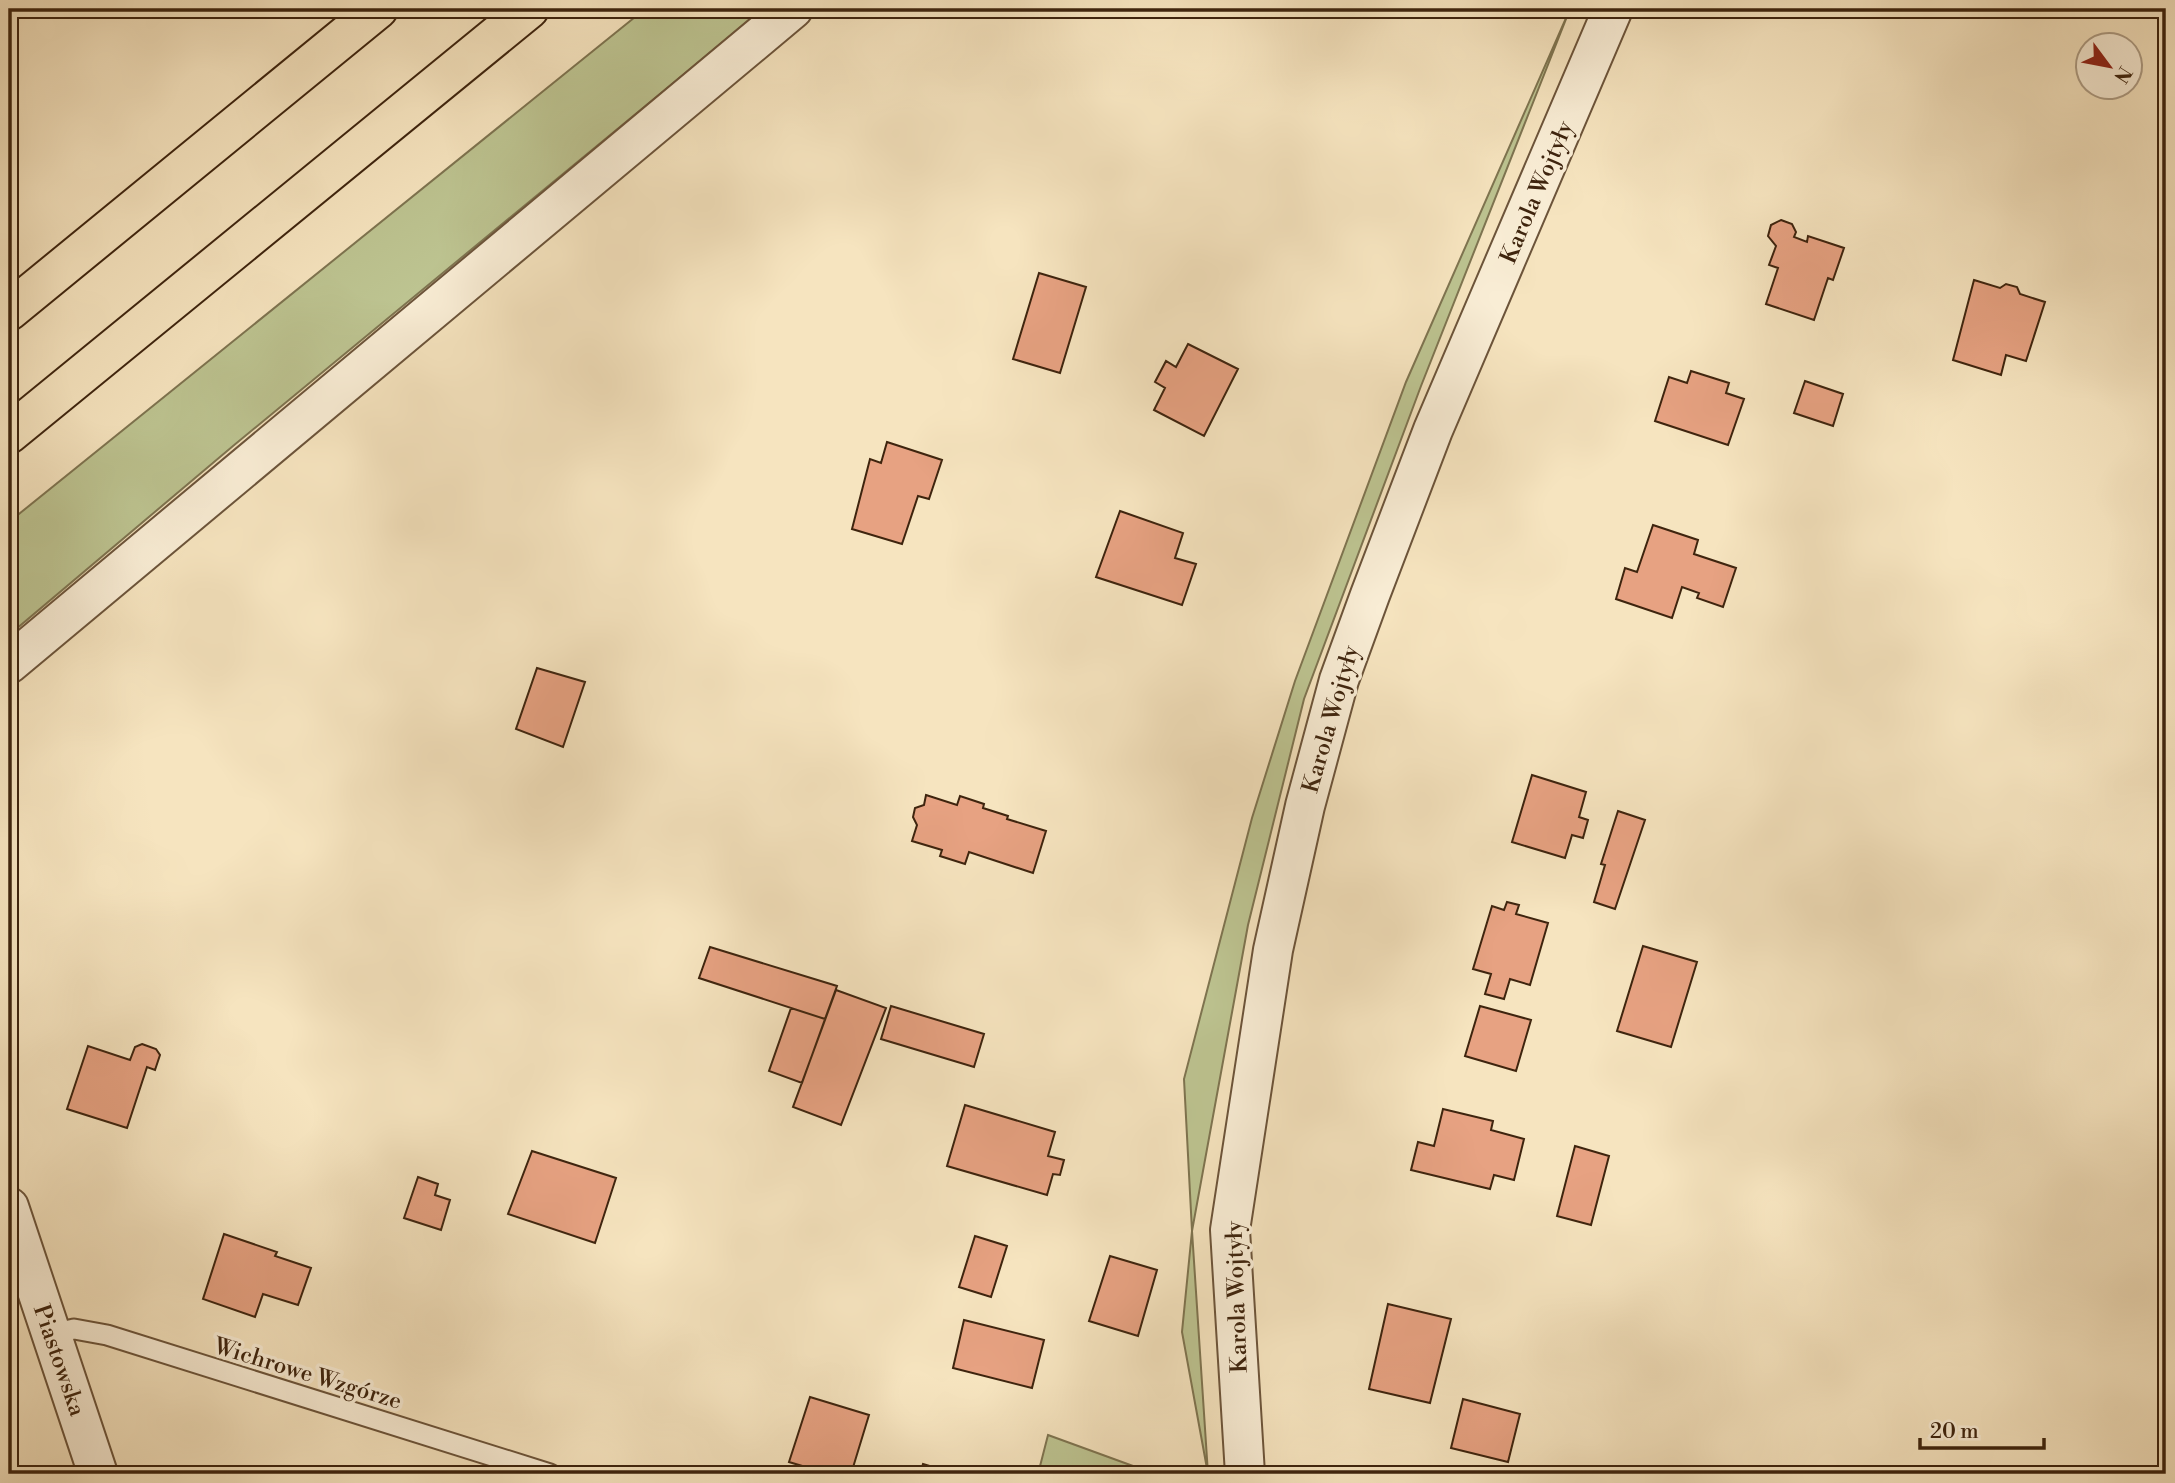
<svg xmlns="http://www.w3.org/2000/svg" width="2175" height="1483" font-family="'Libre Bodoni',serif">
<rect width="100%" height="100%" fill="#f6e4bf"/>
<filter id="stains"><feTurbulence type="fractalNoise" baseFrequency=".00286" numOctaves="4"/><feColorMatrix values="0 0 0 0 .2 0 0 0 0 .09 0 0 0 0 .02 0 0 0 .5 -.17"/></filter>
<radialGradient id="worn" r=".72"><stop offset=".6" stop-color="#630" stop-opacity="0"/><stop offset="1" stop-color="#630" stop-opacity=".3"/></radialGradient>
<path fill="#bdc491" stroke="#7e7450" stroke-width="2" d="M645,9H763L233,446L9,635V522Z
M1570,9L1421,386L1304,699L1248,925L1192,1231L1208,1474L1182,1332L1192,1231L1184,1079L1252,818L1295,681L1406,382Z
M1048,1435L1155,1474H1038Z"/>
<path fill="#e7a282" stroke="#3e240e" stroke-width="2" d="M1781,220L1792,224L1796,232L1794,237L1807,242L1808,236L1844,248L1833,280L1828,278L1814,320L1766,304L1778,268L1769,265L1776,246L1768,236L1771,225Z
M1039,273L1086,287L1060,373L1013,359Z
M1974,280L2000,288L2006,284L2017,287L2020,294L2045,302L2026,361L2006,355L2001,375L1953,360Z
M1188,344L1238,369L1204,436L1154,410L1165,388L1155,382L1166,361L1176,367Z
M1691,371L1729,383L1726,393L1744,399L1728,445L1655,421L1669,377L1687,383Z
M1805,381L1843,394L1833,426L1794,413Z
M887,442L942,460L929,499L918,496L902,544L852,529L870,459L881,463Z
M1120,511L1183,533L1175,558L1196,564L1182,605L1096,577Z
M1653,525L1698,540L1694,554L1736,568L1723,607L1697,598L1699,593L1682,587L1672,618L1616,599L1625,568L1637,572Z
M537,668L585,682L563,747L516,729Z
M1532,775L1586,792L1579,817L1588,820L1583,838L1572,835L1565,858L1512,842Z
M926,795L957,805L960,796L984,804L983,808L1008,816L1007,819L1046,831L1033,873L969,852L965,864L940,856L942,850L912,841L917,825L913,817L915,808L924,805Z
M1618,811L1645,820L1615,909L1594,902L1605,865L1601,864Z
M1507,902L1519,905L1516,914L1548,923L1530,985L1510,979L1504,999L1485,994L1491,974L1473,969L1492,906L1504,910Z
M1643,946L1697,962L1671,1047L1617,1031Z
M710,947L837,986L825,1019L699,978Z
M836,990L886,1008L841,1125L793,1107Z
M891,1006L984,1034L974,1067L881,1039Z
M1480,1006L1531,1020L1516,1071L1465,1056Z
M791,1008L825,1019L802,1083L769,1071Z
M142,1044L156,1049L160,1055L155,1070L147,1067L127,1128L67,1109L88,1046L130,1060L135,1047Z
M965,1105L1055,1132L1048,1156L1064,1160L1060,1175L1053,1174L1047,1195L947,1166Z
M1443,1109L1493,1121L1491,1130L1524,1139L1514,1180L1494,1175L1490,1189L1411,1170L1418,1142L1434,1146Z
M1575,1146L1609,1156L1591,1225L1557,1216Z
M532,1151L616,1178L595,1243L508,1214Z
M418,1177L438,1184L435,1195L450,1200L441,1230L404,1218Z
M224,1234L277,1252L275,1256L311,1268L298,1305L263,1294L255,1317L203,1299Z
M975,1236L1007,1246L991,1297L959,1287Z
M1110,1256L1157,1270L1138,1336L1089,1321Z
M1388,1304L1451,1319L1430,1403L1369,1389Z
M964,1320L1044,1340L1032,1388L953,1368Z
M810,1397L869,1415L851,1474H829L789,1462Z
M1463,1399L1520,1414L1508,1462L1451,1448Z
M923,1464L956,1474H920Z"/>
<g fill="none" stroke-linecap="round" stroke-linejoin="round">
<g stroke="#6c543a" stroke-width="23">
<path id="service" d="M52,1334L74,1329L107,1335L550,1474"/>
</g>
<g stroke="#6c543a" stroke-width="42">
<path id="minor" d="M9,664L793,9
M9,1207L98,1474"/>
</g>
<g stroke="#6c543a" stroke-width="42">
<path id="tertiary" d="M1245,1474L1230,1230L1273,950L1305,806L1339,680L1370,595L1433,430L1613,9"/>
</g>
<g stroke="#3e240e" stroke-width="42">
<path id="motorway" d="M9,311L378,9
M9,434L529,9"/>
</g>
<use href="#service" stroke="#f9edd5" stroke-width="19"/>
<use href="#minor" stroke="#f9edd5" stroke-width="38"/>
<use href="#tertiary" stroke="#f9edd5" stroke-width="38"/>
<use href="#motorway" stroke="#f6e4bf" stroke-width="38"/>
</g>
<g text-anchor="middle" stroke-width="7" stroke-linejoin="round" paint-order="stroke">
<g font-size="23" fill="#3e240e" stroke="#f9edd5">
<text transform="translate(1536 192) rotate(-67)" y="8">Karola Wojtyły</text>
<text transform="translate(1330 719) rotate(-74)" y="8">Karola Wojtyły</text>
<text transform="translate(1236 1297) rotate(-92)" y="8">Karola Wojtyły</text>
<text transform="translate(60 1360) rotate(71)" y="8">Piastowska</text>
<text transform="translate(308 1373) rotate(17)" y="8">Wichrowe Wzgórze</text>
</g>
</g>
<rect width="2175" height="1483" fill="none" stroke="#f6e4bf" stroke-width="35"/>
<rect x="10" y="10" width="2154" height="1462" fill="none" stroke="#3e240e" stroke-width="3.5"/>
<rect x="18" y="18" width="2140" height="1448" fill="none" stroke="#3e240e" stroke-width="2"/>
<g transform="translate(2109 66) rotate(122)"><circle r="33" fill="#f9edd5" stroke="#ae9d85" stroke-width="2"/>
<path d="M0-5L12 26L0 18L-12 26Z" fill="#8f2418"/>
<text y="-10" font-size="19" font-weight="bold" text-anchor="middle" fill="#3e240e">N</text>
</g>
<path d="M1920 1438v10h124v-10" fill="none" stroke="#3e240e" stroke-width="3.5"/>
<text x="1930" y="1438" font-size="21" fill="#3e240e" stroke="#f9edd5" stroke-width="5" paint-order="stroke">20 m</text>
<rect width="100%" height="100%" filter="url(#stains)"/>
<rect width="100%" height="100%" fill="url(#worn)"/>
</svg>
